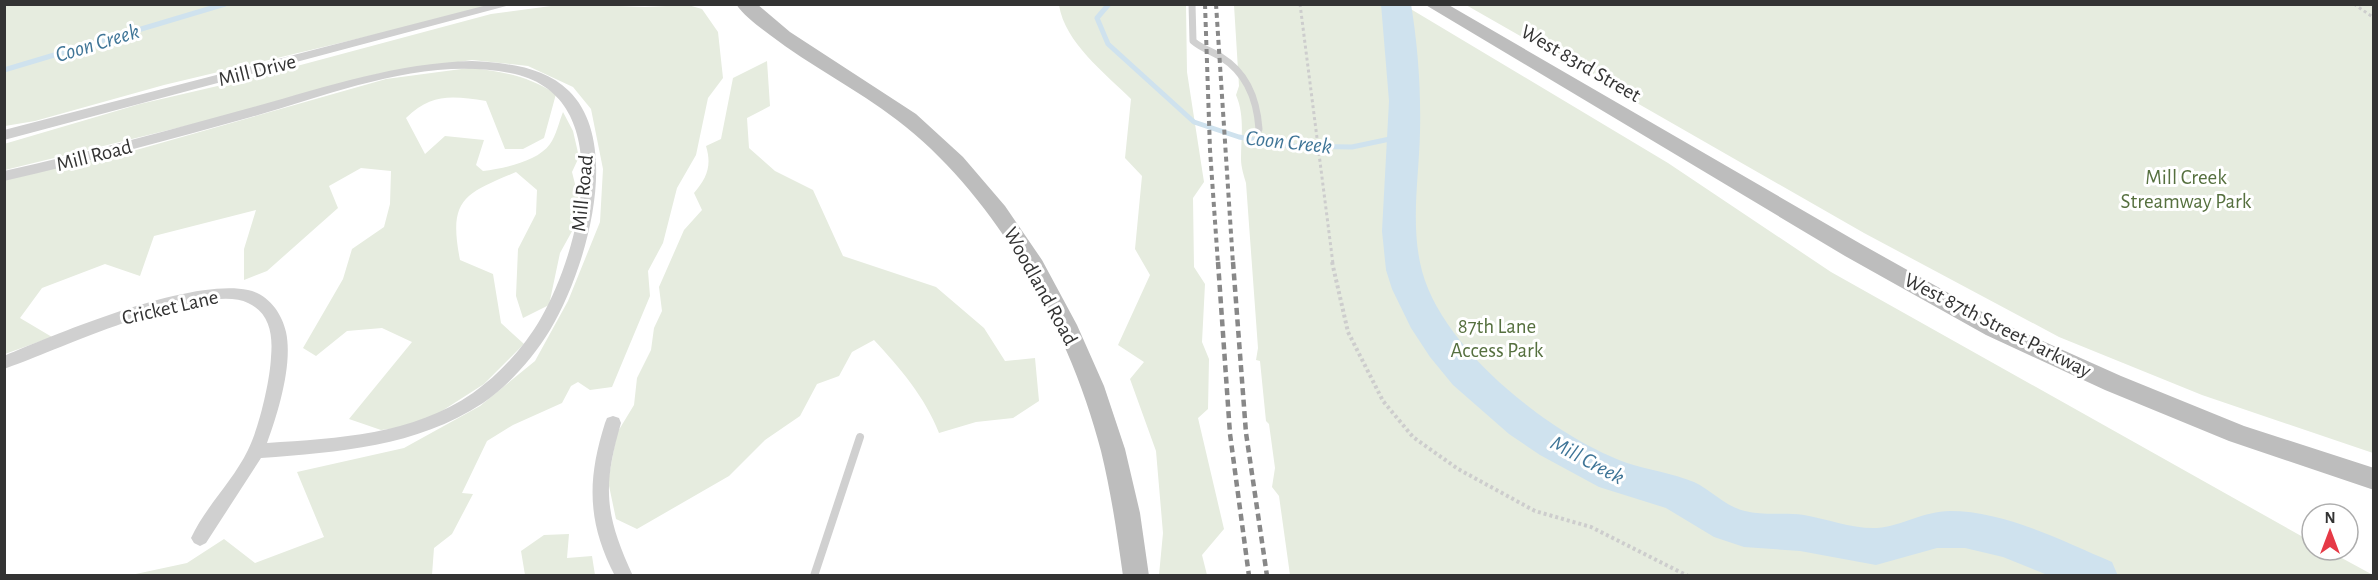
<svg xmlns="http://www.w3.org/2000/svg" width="2378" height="580" font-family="'Alegreya Sans',sans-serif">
<rect width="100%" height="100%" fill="#fff"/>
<path fill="#e6ecdf" d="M566,4L645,7L688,5L702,9L718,32L723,78L708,98L696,155L677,188L663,243L648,271L650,296L612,387L590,390L578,382L571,386L562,403L513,425L487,441L462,493L473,494L452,534L434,548L432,575H131L187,563L224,539L255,563L324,537L297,472L404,448L480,406L535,361L568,301L600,222L603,169L591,109L573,87L528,66L472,60L377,74L218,118L5,170L4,144L140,104L252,78L491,14Z
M5,5H499L164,85L35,121L5,126Z
M1059,5H1186L1187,72L1204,182L1193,198L1194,267L1205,284L1202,342L1209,359L1208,409L1198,418L1224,529L1202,555L1207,575H1159L1163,533L1156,451L1130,379L1144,362L1118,345L1150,275L1135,249L1142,176L1125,158L1131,99C1105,73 1065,43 1059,5Z
M1234,5H1404L1668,163L1831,272L2312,542V550H2327L2373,575H1290L1279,496L1272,487L1275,468L1269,424L1266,421L1260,361L1256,360L1258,348L1246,183C1244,176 1241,167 1241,159C1241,137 1245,116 1236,95L1239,86Z
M1466,5H2373V453L2202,395L2059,337L1864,233Z
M767,61L770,106L747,118L749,148L775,171L813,190L843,256L936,287L984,328L1005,361L1035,358L1039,401L1013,418L976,422L939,433C925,397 900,368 874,340L852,352L839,376L817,384L800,416L765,440L729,476L637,529L616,519L608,481L617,433L634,405L637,378L651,350L654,328L662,311L659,287L684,230L702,210L694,193C707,178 712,166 706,146L721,139L733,78Z
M469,68C502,71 528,76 556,94L544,138L523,149H505L486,101C452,96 432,93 406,118L425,154L445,136L484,140L476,165L483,171C504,168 537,162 550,144C556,136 559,122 563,112L573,131L579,157L572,172L578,196L576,224L560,253L549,305L523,318L516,296L518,249L536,214L537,190L516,172C464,194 448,199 460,260L493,274L501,323L524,344L484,384L420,425L381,430L349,419L412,342L382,328L347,331L316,356L303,348L343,279L352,249L384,227L390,204L391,171L361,168L329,186L338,208L267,271L244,280V249L256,210L154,236L140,276L105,264L42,288L20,318L52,337L5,354V178L122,154L386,79Z
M569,534L567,558L592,556L595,575H525L521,551L544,535Z"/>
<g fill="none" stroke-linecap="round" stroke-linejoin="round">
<path stroke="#cfe2ee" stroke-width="5" d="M1109,4L1097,18L1108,44L1194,122L1239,137L1288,146L1352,147L1404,136
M4,70L225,4"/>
<path fill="#cfe2ee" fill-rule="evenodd" d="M1381,4H1411C1418,47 1421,89 1420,132C1419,178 1410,226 1422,271C1443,350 1552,436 1627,463C1649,470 1672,473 1694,482C1711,490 1726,507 1745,511C1764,516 1784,512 1804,515C1828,519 1852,529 1877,528C1902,526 1924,511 1950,511C2005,511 2062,541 2112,562L2118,576H2050L2003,557L1965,548H1937L1876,565L1800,551L1744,547L1714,537L1666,508L1599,487L1540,455L1509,434L1453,385L1430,357L1411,328L1392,289L1386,270L1382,231L1389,101Z"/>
<path stroke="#cdcdcd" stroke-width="3" stroke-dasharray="3 3" stroke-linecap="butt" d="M1300,4L1333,264
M2354,4L2374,18"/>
<path stroke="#cdcdcd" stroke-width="4" stroke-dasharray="3 3" stroke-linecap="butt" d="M1332,262L1348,332L1383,401L1413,437L1458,469L1535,511L1591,527L1688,576"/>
<path stroke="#d0d0d0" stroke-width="7" d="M1192,4L1193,41C1202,49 1212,51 1221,57C1247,73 1257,100 1259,129"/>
<path stroke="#d0d0d0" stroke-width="8" d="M814,576L860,437"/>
<path fill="#d0d0d0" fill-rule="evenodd" d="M491,4H514L4,140V130Z
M472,61C506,63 543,66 569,91C624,145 584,274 550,330C533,358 509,385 483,403C416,447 339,452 261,458L206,543L200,546L194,543L191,538C206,506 233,481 248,450C259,428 270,381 271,357C273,335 270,313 248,303C204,281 52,353 4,369V356C61,332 190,278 248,290C268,294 282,313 286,332C293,364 278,413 267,443C339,438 412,435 473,393C500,374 525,346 541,318C580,250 621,94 510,73C423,56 333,94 251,117C169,140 87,162 4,181V171C90,152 174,129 257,106C329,86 397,63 472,61Z
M613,416L619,418L621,423C602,488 605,515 633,576H615C587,522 587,480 605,423L607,418Z"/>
<path fill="#bdbdbd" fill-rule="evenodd" d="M736,4H757L790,32L916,114L963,157L1005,206L1042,260L1077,325L1104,386L1125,449L1140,513L1149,576H1123C1117,533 1111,492 1101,451C1070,331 997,196 897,120C857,89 810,66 770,35C758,26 744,16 736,4Z
M1424,4H1447L1861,244L2002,323L2121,376L2244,426L2374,468V490L2229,441L2105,390L1986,335L1845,256Z"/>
<path stroke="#888" stroke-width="4" stroke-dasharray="5 4" stroke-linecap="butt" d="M1205,4L1210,150L1218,264
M1216,4L1233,264"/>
<path stroke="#888" stroke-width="4.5" stroke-dasharray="7 4.5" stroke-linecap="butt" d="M1218,262L1230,434L1249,576
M1233,262L1246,433L1267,576"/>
</g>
<g text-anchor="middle" stroke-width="6" stroke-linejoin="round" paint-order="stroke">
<g font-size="21" fill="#333" stroke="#fff">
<text transform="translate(1581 63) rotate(30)" y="7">West 83rd Street</text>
<text transform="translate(257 70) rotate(-14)" y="7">Mill Drive</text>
<text transform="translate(94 155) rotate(-14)" y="7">Mill Road</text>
<text transform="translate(582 193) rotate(-84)" y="7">Mill Road</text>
<text transform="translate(1041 286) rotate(61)" y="7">Woodland Road</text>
<text transform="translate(170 307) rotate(-13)" y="7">Cricket Lane</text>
<text transform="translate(1998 325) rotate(27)" y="7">West 87th Street Parkway</text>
</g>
<g font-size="21" fill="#56703f" stroke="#fff">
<text x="2186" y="184">Mill Creek<tspan x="2186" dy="24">Streamway Park</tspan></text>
<text x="1497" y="333">87th Lane<tspan x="1497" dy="24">Access Park</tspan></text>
</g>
<g font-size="22" font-style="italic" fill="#3f7597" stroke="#fff">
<text transform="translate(97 42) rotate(-17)" y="8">Coon Creek</text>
<text transform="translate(1289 141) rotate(6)" y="8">Coon Creek</text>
<text transform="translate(1588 459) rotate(28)" y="8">Mill Creek</text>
</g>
</g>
<rect width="2378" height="580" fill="none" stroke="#333333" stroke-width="12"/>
<g transform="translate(2330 532)"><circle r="28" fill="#ffffff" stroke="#adadad" stroke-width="1.5"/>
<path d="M0-4.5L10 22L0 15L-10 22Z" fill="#e63946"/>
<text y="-9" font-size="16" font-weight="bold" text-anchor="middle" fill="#333333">N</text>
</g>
</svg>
